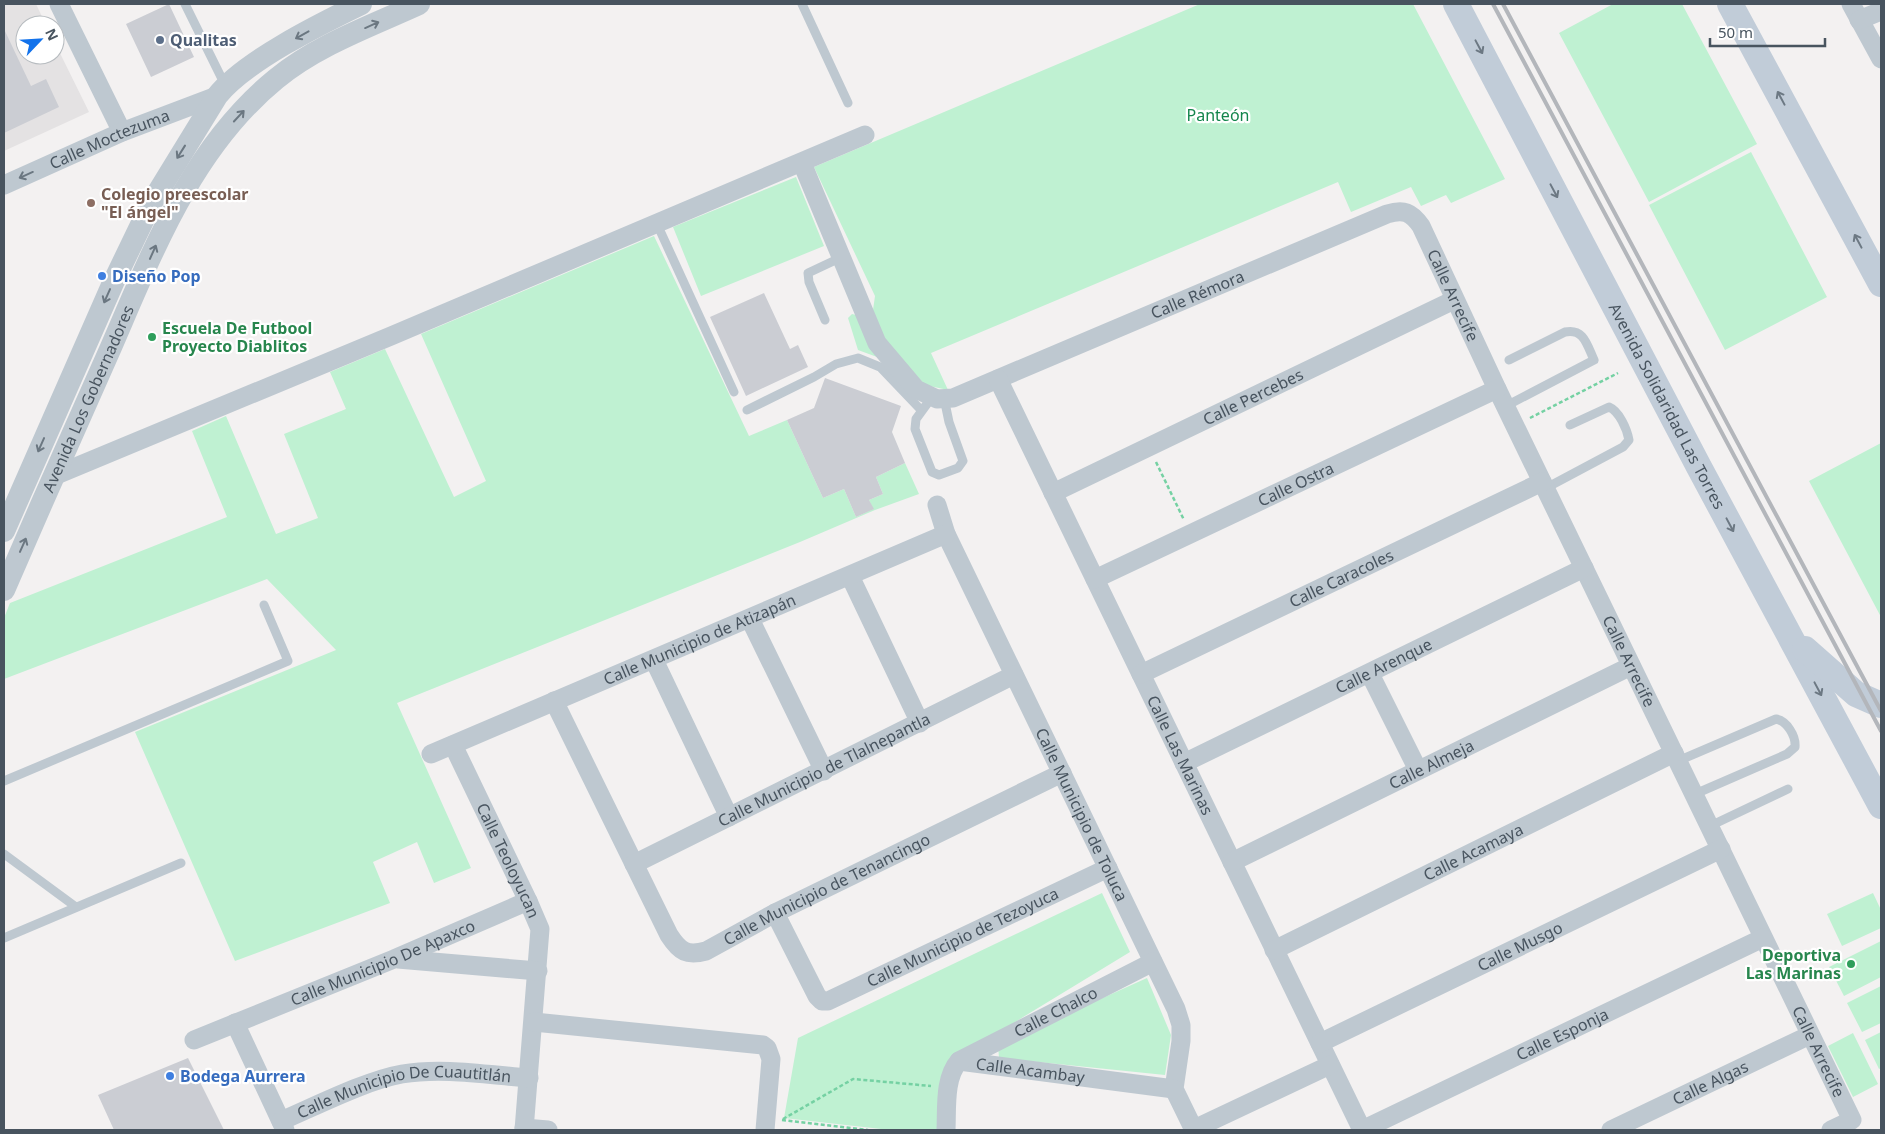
<svg xmlns="http://www.w3.org/2000/svg" width="1885" height="1134" font-family="'Noto Sans',sans-serif">
<rect width="100%" height="100%" fill="#f3f1f1"/>
<path fill="#e4e2e3" d="M4,4H36L46,25H25V55H55V43L89,112L4,151Z"/>
<path fill="#bff1d2" d="M1200,4H1413L1505,179L1451,203L1446,195L1421,206L1411,187L1351,212L1338,182L931,353L948,390L925,385L881,338L872,317L875,296L814,167Z
M1613,4H1682L1757,144L1649,202L1559,33Z
M1751,152L1827,297L1725,350L1649,205Z
M796,177L824,246L701,296L673,227Z
M654,236L749,436L787,420L823,498L844,489L856,517L873,509L869,500L883,494L876,477L905,463L919,494L875,510L800,542L397,703L471,868L434,883L417,842L373,862L390,903L235,961L135,732L336,650L267,579L4,679V618L10,603L227,517L192,431L226,416L276,534L318,518L284,434L346,409L330,372L385,349L454,497L486,481L421,334Z
M852,314L856,315L877,357L858,350L848,318Z
M1881,443V617L1809,481Z
M1102,893L1130,952L969,1050L938,1130H890L784,1118L798,1038Z
M1873,893L1881,910V928L1842,946L1827,914Z
M1881,941V977L1844,996L1829,967Z
M1147,978L1171,1035L1165,1075L999,1058L998,1045Z
M1881,986V1023L1862,1032L1847,1003Z
M1881,1032V1068L1879,1069L1865,1040Z
M1853,1033L1878,1084L1853,1097L1828,1046Z"/>
<path fill="#cbcdd3" d="M169,4L194,57L151,77L126,24Z
M4,29L31,86L46,79L59,107L4,133Z
M764,293L790,349L798,345L808,367L746,396L710,317Z
M825,378L901,406L892,432L905,463L876,477L883,494L869,500L874,509L856,517L844,489L823,498L787,420L814,408Z
M188,1058L224,1130H114L98,1095Z"/>
<g fill="none" stroke-linecap="round" stroke-linejoin="round">
<path stroke="#75d1a3" stroke-width="2.5" stroke-dasharray="4 2.5" stroke-linecap="butt" d="M1530,418L1618,373
M1156,462L1184,520
M783,1119L853,1079L931,1086
M782,1120L868,1130"/>
<path stroke="#bec8d0" stroke-width="9" d="M185,4L225,85
M802,4L848,103
M657,224L734,392
M825,320L809,282L808,273L840,258
M932,397L916,419L915,429L932,472L939,475L958,468L963,461L949,422L944,398
M1506,406L1594,360C1587,345 1584,328 1565,332L1509,360
M747,410L814,377L836,364L858,358L880,367L922,411
M1546,488L1623,447L1629,440C1627,429 1619,411 1609,407L1570,425
M1678,761L1776,719C1787,721 1796,736 1795,747L1787,754L1695,794
M4,781L288,661L264,605
M1710,826L1788,789
M4,854L76,907
M4,938L181,863"/>
<g stroke="#bec8d0" stroke-width="19">
<path d="M59,4L122,132"/>
<path d="M1851,4L1881,59"/>
<path d="M1859,20L1881,11"/>
<path id="s1" d="M802,163L877,343L916,389L937,399L953,398L1387,214C1404,209 1411,212 1421,226L1497,389L1852,1120L1831,1130"/>
<path id="s2" d="M4,185L122,132L217,96"/>
<path id="s3" d="M998,379L1362,1130"/>
<path d="M54,476L391,336L865,135"/>
<path id="s4" d="M1053,493L1454,300"/>
<path id="s5" d="M937,505L946,534L1176,1009L1181,1025V1041L1174,1089L1194,1130"/>
<path d="M850,576L920,723"/>
<path id="s6" d="M1095,579L1497,389"/>
<path d="M750,619L824,771"/>
<path d="M654,660L729,817"/>
<path id="s7" d="M1141,674L1542,482"/>
<path d="M1370,674L1418,770"/>
<path id="s8" d="M554,701L669,935C680,952 687,956 706,951L775,913L1062,773"/>
<path id="s9" d="M453,745L528,901L540,929L524,1130"/>
<path id="s10" d="M431,754L946,534"/>
<path id="s11" d="M1184,763L1584,568"/>
<path id="s12" d="M1232,862L1631,666"/>
<path id="s13" d="M634,864L1014,675"/>
<path id="s14" d="M775,913L817,996L822,1001H828L1108,868"/>
<path id="s15" d="M1274,950L1674,753"/>
<path d="M398,959L538,971"/>
<path d="M534,1022L763,1045L767,1048L771,1059L765,1130"/>
<path d="M235,1023L285,1130"/>
<path id="s16" d="M194,1040L394,959L528,901"/>
<path id="s17" d="M1320,1043L1721,849"/>
<path id="s18" d="M959,1061L1174,1089"/>
<path id="s19" d="M281,1121C316,1106 367,1080 402,1074C443,1067 488,1075 529,1078"/>
<path d="M524,1128L548,1130"/>
<path d="M1194,1129L1330,1065"/>
<path id="s20" d="M946,1130C947,1108 944,1078 959,1061L1153,962"/>
<path id="s21" d="M1362,1130L1763,938"/>
<path id="s22" d="M1611,1130L1810,1035"/>
</g>
<g stroke="#bec8d0" stroke-width="22">
<path d="M4,531L113,283L152,202L217,96C245,61 320,24 361,4"/>
<path id="s23" d="M4,590C38,511 73,433 108,354C151,256 190,149 276,79C317,45 371,26 419,4"/>
</g>
<g stroke="#c1ccd8" stroke-width="26">
<path id="s24" d="M1456,4L1699,467L1881,806"/>
<path d="M1730,4L1881,284"/>
<path d="M1805,649L1856,694L1881,705"/>
</g>
<path stroke="#b3b6bb" stroke-width="4" d="M1493,4L1881,731
M1503,4L1881,711"/>
</g>
<defs><path id="oneway-shaft" d="M-6 0H5M1.5-3L5.5 0L1.5 3" fill="none" stroke-width="1.6" stroke-linecap="round" stroke-linejoin="round" transform="scale(1.25)"/></defs>
<g stroke="#6b7781">
<use href="#oneway-shaft" transform="translate(372 25) rotate(-24)"/>
<use href="#oneway-shaft" transform="translate(302 35) rotate(151)"/>
<use href="#oneway-shaft" transform="translate(239 116) rotate(-47)"/>
<use href="#oneway-shaft" transform="translate(181 152) rotate(122)"/>
<use href="#oneway-shaft" transform="translate(26 175) rotate(156)"/>
<use href="#oneway-shaft" transform="translate(153 252) rotate(-66)"/>
<use href="#oneway-shaft" transform="translate(107 296) rotate(114)"/>
<use href="#oneway-shaft" transform="translate(41 445) rotate(114)"/>
<use href="#oneway-shaft" transform="translate(23 545) rotate(-66)"/>
</g>
<g stroke="#6c7883">
<use href="#oneway-shaft" transform="translate(1479 47) rotate(62)"/>
<use href="#oneway-shaft" transform="translate(1781 98) rotate(-118)"/>
<use href="#oneway-shaft" transform="translate(1554 191) rotate(62)"/>
<use href="#oneway-shaft" transform="translate(1858 241) rotate(-118)"/>
<use href="#oneway-shaft" transform="translate(1730 525) rotate(62)"/>
<use href="#oneway-shaft" transform="translate(1818 689) rotate(62)"/>
</g>
<circle fill="#5c6f8a" stroke="#fff" stroke-width="2" cx="160" cy="40" r="5"/>
<circle fill="#8d6e63" stroke="#fff" stroke-width="2" cx="91" cy="203" r="5"/>
<g fill="#3f7fe0" stroke="#fff" stroke-width="2">
<circle cx="102" cy="276" r="5"/>
<circle cx="170" cy="1076" r="5"/>
</g>
<g fill="#2e9e5b" stroke="#fff" stroke-width="2">
<circle cx="152" cy="337" r="5"/>
<circle cx="1851" cy="964" r="5"/>
</g>
<g text-anchor="middle" stroke-width="4.5" stroke-linejoin="round" paint-order="stroke">
<g font-size="16" font-weight="bold" fill="#4e5e75" stroke="#fff" text-anchor="start">
<text x="170" y="46">Qualitas</text>
</g>
<g font-size="16" fill="#14854c" stroke="#fff">
<text x="1218" y="121">Panteón</text>
</g>
<g font-size="16" fill="#48545f" stroke="#fff">
<text dy="6" stroke="none"><textPath href="#s2" startOffset="115">Calle Moctezuma</textPath></text>
<text dy="6" stroke="none"><textPath href="#s1" startOffset="560">Calle Rémora</textPath></text>
<text dy="6" stroke="none"><textPath href="#s1" startOffset="882">Calle Arrecife</textPath></text>
<text dy="6" stroke="none"><textPath href="#s4" startOffset="222">Calle Percebes</textPath></text>
<text dy="6" stroke="none"><textPath href="#s23" startOffset="209">Avenida Los Gobernadores</textPath></text>
<text dy="6" stroke="none"><textPath href="#s24" startOffset="454">Avenida Solidaridad Las Torres</textPath></text>
<text dy="6" stroke="none"><textPath href="#s6" startOffset="222">Calle Ostra</textPath></text>
<text dy="6" stroke="none"><textPath href="#s7" startOffset="222">Calle Caracoles</textPath></text>
<text dy="6" stroke="none"><textPath href="#s10" startOffset="292">Calle Municipio de Atizapán</textPath></text>
<text dy="6" stroke="none"><textPath href="#s1" startOffset="1288">Calle Arrecife</textPath></text>
<text dy="6" stroke="none"><textPath href="#s11" startOffset="222">Calle Arenque</textPath></text>
<text dy="6" stroke="none"><textPath href="#s3" startOffset="418">Calle Las Marinas</textPath></text>
<text dy="6" stroke="none"><textPath href="#s12" startOffset="222">Calle Almeja</textPath></text>
<text dy="6" stroke="none"><textPath href="#s13" startOffset="212">Calle Municipio de Tlalnepantla</textPath></text>
<text dy="6" stroke="none"><textPath href="#s5" startOffset="342">Calle Municipio de Toluca</textPath></text>
<text dy="6" stroke="none"><textPath href="#s15" startOffset="222">Calle Acamaya</textPath></text>
<text dy="6" stroke="none"><textPath href="#s9" startOffset="128">Calle Teoloyucan</textPath></text>
<text dy="6" stroke="none"><textPath href="#s8" startOffset="441">Calle Municipio de Tenancingo</textPath></text>
<text dy="6" stroke="none"><textPath href="#s14" startOffset="255">Calle Municipio de Tezoyuca</textPath></text>
<text dy="6" stroke="none"><textPath href="#s17" startOffset="222">Calle Musgo</textPath></text>
<text dy="6" stroke="none"><textPath href="#s16" startOffset="204">Calle Municipio De Apaxco</textPath></text>
<text dy="6" stroke="none"><textPath href="#s20" startOffset="180">Calle Chalco</textPath></text>
<text dy="6" stroke="none"><textPath href="#s21" startOffset="222">Calle Esponja</textPath></text>
<text dy="6" stroke="none"><textPath href="#s1" startOffset="1722">Calle Arrecife</textPath></text>
<text dy="6" stroke="none"><textPath href="#s18" startOffset="72">Calle Acambay</textPath></text>
<text dy="6" stroke="none"><textPath href="#s22" startOffset="110">Calle Algas</textPath></text>
<text dy="6" stroke="none"><textPath href="#s19" startOffset="129">Calle Municipio De Cuautitlán</textPath></text>
</g>
<g font-size="16" font-weight="bold" fill="#785e54" stroke="#fff" text-anchor="start">
<text x="101" y="200">Colegio preescolar<tspan x="101" dy="18">"El ángel"</tspan></text>
</g>
<g font-size="16" font-weight="bold" fill="#366cbe" stroke="#fff" text-anchor="start">
<text x="112" y="282">Diseño Pop</text>
<text x="180" y="1082">Bodega Aurrera</text>
</g>
<g font-size="16" font-weight="bold" fill="#27864d" stroke="#fff" text-anchor="start">
<text x="162" y="334">Escuela De Futbool<tspan x="162" dy="18">Proyecto Diablitos</tspan></text>
<text x="1841" y="961" text-anchor="end">Deportiva<tspan x="1841" dy="18">Las Marinas</tspan></text>
</g>
</g>
<rect width="1885" height="1134" fill="none" stroke="#48545f" stroke-width="10"/>
<g transform="translate(40 40) rotate(65)"><circle r="24" fill="#ffffff" stroke="#b6bbbf"/>
<path d="M0-4L9 19L0 12L-9 19Z" fill="#1272eb"/>
<text y="-8" font-size="14" font-weight="bold" text-anchor="middle" fill="#48545f">N</text>
</g>
<path d="M1710 38v8h115v-8" fill="none" stroke="#48545f" stroke-width="2.5"/>
<text x="1718" y="38" font-size="15" fill="#48545f" stroke="#ffffff" stroke-width="4" paint-order="stroke">50 m</text>
</svg>
